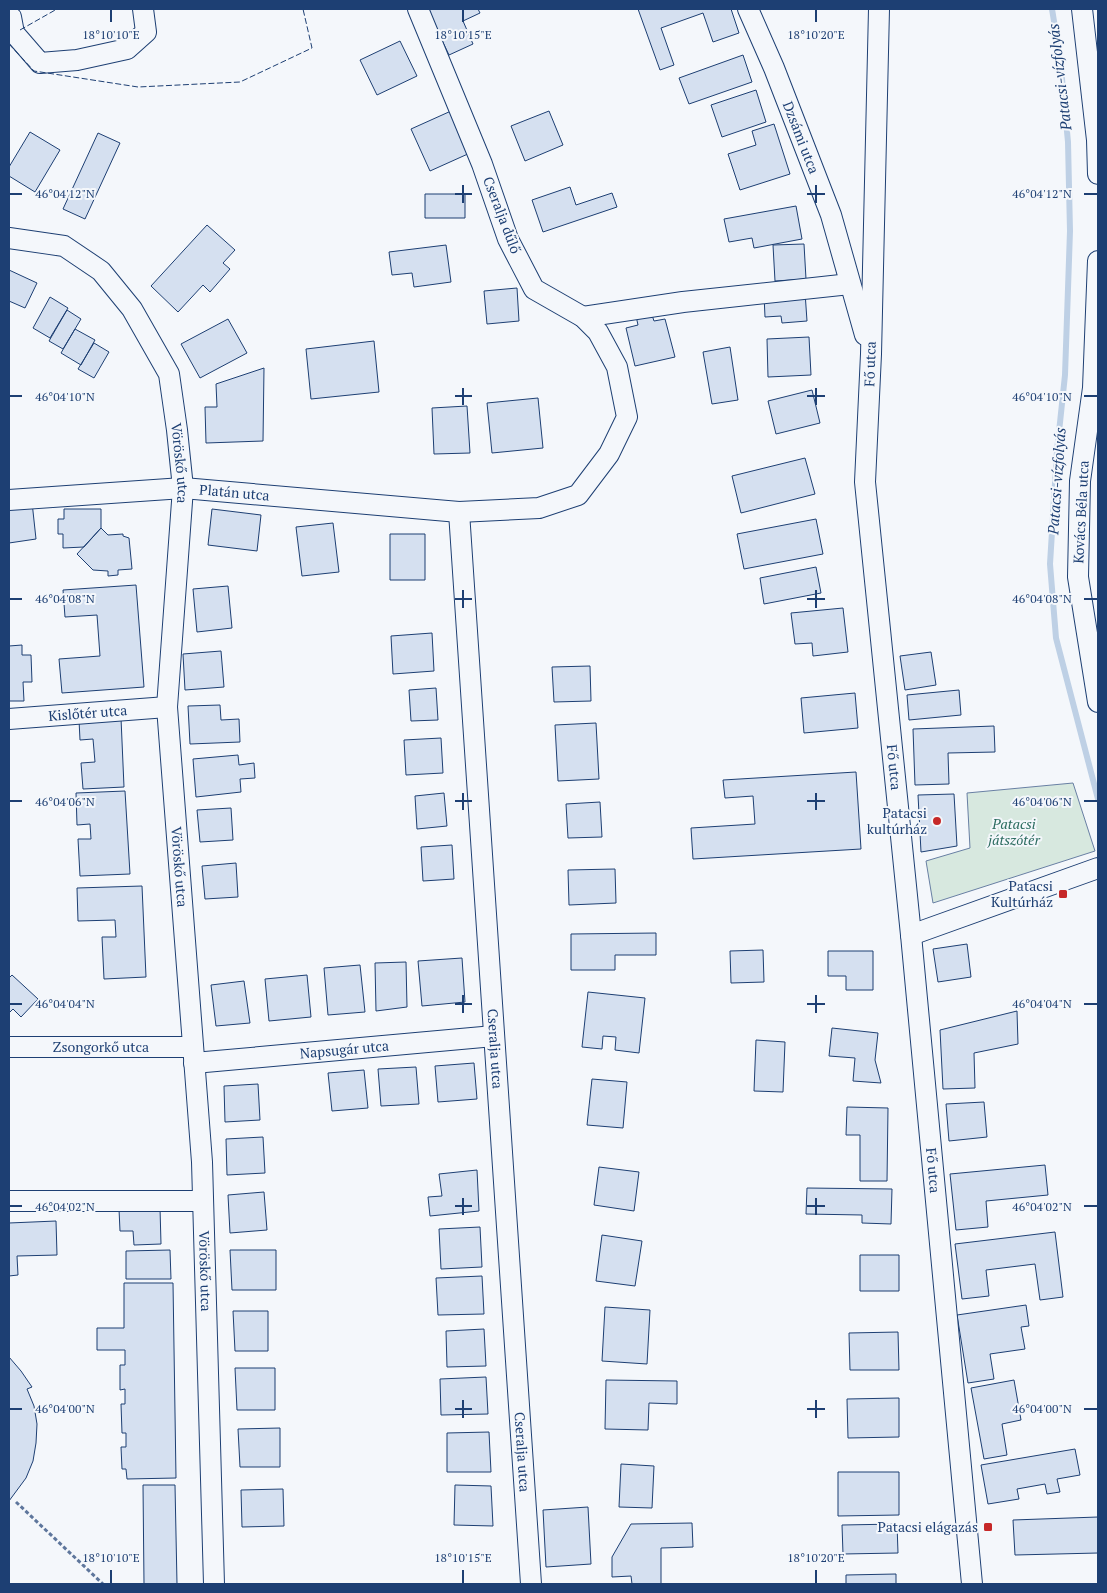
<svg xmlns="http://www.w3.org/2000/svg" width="1107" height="1593" font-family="'PT Serif',serif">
<rect width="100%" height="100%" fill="#f4f7fb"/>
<path fill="#d7e8df" stroke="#687fa3" d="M1073,783L1095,851L933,903L926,861L970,848L967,793Z"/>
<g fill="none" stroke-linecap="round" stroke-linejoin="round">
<path stroke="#bed0e5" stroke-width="6" d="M1052,9L1060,58L1068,142L1070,231L1065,375L1057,451L1050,564L1056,638L1098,799"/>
</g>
<path fill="#d5e0f0" stroke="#1d3f73" d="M427,9H478L480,13L463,21L473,44L449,55Z
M638,9H731L739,33L713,42L703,13L661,28L674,65L660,70Z
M400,41L417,76L377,95L360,60Z
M743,55L752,82L689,104L679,78Z
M756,90L766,122L722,137L711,105Z
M451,111L470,153L430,171L411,129Z
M549,111L563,145L525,161L511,126Z
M774,124L790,174L740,190L728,154L756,145L752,131Z
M30,132L60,150L35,192L9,176V167Z
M98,133L120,143L85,219L63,209Z
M570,187L576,205L612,193L617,207L543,232L532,200Z
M425,194H465V218H425Z
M796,206L802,239L754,248L752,238L729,242L724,219Z
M207,225L235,250L223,263L230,269L210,292L203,285L178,312L151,286Z
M804,244L806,279L775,281L773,245Z
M446,245L451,282L414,287L412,273L392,275L389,252Z
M9,270L37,283L25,308L9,301Z
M517,288L519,321L487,324L484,291Z
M805,292L807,321L782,323L781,316L765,317L764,295Z
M50,297L68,308L50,338L33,328Z
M67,310L81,319L63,349L49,341Z
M651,312L654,321L665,319L675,357L635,366L626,328L638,325L636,316Z
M228,319L247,353L200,378L181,344Z
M75,329L95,340L81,365L61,353Z
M809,337L811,375L768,377L767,339Z
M374,341L379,392L311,399L306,349Z
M94,343L109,352L94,378L78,369Z
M730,347L738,400L712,404L703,352Z
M264,368L263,441L206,443L205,407H217L216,384Z
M812,390L820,423L776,434L768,401Z
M538,398L543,448L492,453L487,403Z
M467,406L470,453L434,454L432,408Z
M805,458L815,494L741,513L732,476Z
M32,502L36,539L9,543V505Z
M64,509H101V528L84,547L63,548V534H58V519H64Z
M212,509L261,515L257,551L208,545Z
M816,519L823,554L744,569L737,534Z
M333,523L339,572L302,576L296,527Z
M101,528L108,535L123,534V536L129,538L132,569L118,570V575L108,576V571L93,570L77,554Z
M390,534H425V580H390Z
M816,567L821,593L764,604L760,578Z
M136,585L144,687L62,693L59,659L100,656L97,615L65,617L63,590Z
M228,586L232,628L197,632L193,589Z
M843,608L848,652L813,656L812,643L795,644L791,613Z
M432,633L434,671L393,674L391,636Z
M22,645V655H31L32,682H23L24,701H9V646Z
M221,651L224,687L185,690L183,654Z
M931,652L936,685L905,690L900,656Z
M590,666L591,701L554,702L552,667Z
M436,688L438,720L411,721L409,690Z
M959,690L961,715L909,720L907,695Z
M855,693L858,728L804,733L801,698Z
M220,705L221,720L239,719L240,742L190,744L188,706Z
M121,718L124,787L83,789L81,763L95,762L93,739L80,740L79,720Z
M596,723L599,779L558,781L555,725Z
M994,726L995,752L948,753L949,784L915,785L913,729Z
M441,738L443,773L406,775L404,740Z
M238,755L239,765L254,763L255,778L240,779L241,792L196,797L193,759Z
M856,772L861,849L693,859L691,828L755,824L753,796L725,798L723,780Z
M125,791L130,874L80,876L78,839H91L90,824L77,825L76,793Z
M444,793L447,826L417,829L415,796Z
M954,794L957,846L921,852L918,795Z
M600,802L602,837L568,838L566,804Z
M231,808L233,840L200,842L197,810Z
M452,845L454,879L423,881L421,847Z
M236,863L238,897L205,899L202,866Z
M615,869L616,903L569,905L568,870Z
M142,886L146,977L104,979L102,937H116L115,920L78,921L77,888Z
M656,933V955H615V970H571V934Z
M967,944L971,977L938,982L933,949Z
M763,950L764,982L731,983L730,951Z
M828,951H873V990H846V976H828Z
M462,958L465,1002L422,1006L418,961Z
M406,962L407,1007L376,1011L375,963Z
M360,965L365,1012L328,1015L324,968Z
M12,975L38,999L21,1017L13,1009L9,1013V978Z
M307,975L311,1017L269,1021L265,979Z
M244,981L250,1023L216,1026L211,985Z
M588,992L645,998L639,1053L615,1050L616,1037L603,1036L602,1049L582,1047Z
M1017,1011L1018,1044L974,1053L975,1088L943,1089L940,1030Z
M832,1028L878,1033L875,1060L881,1083L853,1081L855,1058L829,1056Z
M756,1040L785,1042L783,1092L754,1091Z
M474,1063L477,1099L438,1102L435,1066Z
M416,1067L419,1104L381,1106L378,1069Z
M364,1070L368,1108L332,1111L328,1073Z
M592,1079L627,1082L623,1128L587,1125Z
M258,1084L260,1120L225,1122L224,1086Z
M984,1102L987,1137L949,1141L946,1104Z
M847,1107L888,1108L887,1181H860V1135H846Z
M263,1137L265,1173L227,1175L226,1139Z
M1045,1165L1048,1195L986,1201L988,1227L956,1230L950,1174Z
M599,1167L639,1172L634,1211L594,1205Z
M477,1170L479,1211L430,1216L428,1197L442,1196L439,1174Z
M807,1188L892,1189L891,1224L862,1223V1215L806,1214Z
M264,1192L267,1230L230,1233L228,1195Z
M160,1208L161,1244L134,1245L133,1231H120L119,1209Z
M56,1221L57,1255L17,1256L18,1275L9,1276V1223Z
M480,1227L482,1267L441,1269L439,1229Z
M1055,1232L1063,1297L1040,1300L1035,1264L986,1270L989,1296L962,1299L955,1244Z
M602,1235L642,1241L635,1286L596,1281Z
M170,1250L171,1279H126V1251Z
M230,1250H276V1290H232Z
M860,1255H899V1291H860Z
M482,1276L484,1314L438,1315L436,1278Z
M124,1283H173L176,1478L127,1479L126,1469H122L121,1447H126V1433H122L121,1404H125V1389L120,1390V1365H125V1350H97V1328H124Z
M1026,1305L1029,1326L1021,1327L1025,1349L990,1354L994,1379L968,1383L957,1315Z
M605,1307L650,1310L647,1364L602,1361Z
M233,1311H268V1351H235Z
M484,1329L486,1366L447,1367L446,1331Z
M898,1332L899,1370H850L849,1333Z
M9,1357L21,1371L32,1387L27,1389L34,1406L37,1424L36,1443L33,1461L26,1478L9,1501Z
M235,1368H275V1410H237Z
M486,1377L488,1414L441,1415L440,1379Z
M606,1380L677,1381V1404L649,1403L648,1430L605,1429Z
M1014,1380L1021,1420L1002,1424L1007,1455L984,1459L971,1388Z
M899,1398V1437L848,1438L847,1399Z
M280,1428V1467H240L238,1429Z
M489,1432L491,1472H447V1433Z
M1075,1449L1080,1475L1057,1479L1060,1492L1047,1494L1045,1484L1017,1489L1019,1499L988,1504L981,1465Z
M621,1464L654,1466L652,1508L619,1507Z
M838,1472H899V1515L838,1516Z
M143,1485H175L177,1584H144Z
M455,1485L491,1486L493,1526L454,1525Z
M283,1489L284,1526L242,1527L241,1490Z
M588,1507L591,1564L546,1567L543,1510Z
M1098,1517V1553L1015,1555L1013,1520Z
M692,1523L693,1547L661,1548V1584H632L631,1576L612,1577V1557L631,1524Z
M897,1524L898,1553L843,1554L842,1525Z
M896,1574V1584H846V1575Z"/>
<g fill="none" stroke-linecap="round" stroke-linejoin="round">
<g stroke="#1d3f73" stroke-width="22">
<g id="minor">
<path id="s1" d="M748,9L774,68L831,215L865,335"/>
<path id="s2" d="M879,9L871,354L865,482L911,935L972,1584"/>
<path d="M1082,9L1097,140L1098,174"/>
<path d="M11,17L14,33L40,63L77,60L127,49L146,32L143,9"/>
<path id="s3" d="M9,238L64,246L101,271L132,309L169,374L177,430L183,488L167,707L202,1162L214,1584"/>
<path d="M1098,261L1093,388L1080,481L1078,577L1098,702"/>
<path d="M583,317L683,302L850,284"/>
<path id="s4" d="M9,500L183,488L459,512L539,508L578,495L609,454L627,417L617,367L598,332L583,317L534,289L508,239L482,164L418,9"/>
<path id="s5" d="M459,512L531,1584"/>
<path id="s6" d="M9,719L167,707"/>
<path d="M911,935L1098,868"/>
<path id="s7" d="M9,1047H193"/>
<path id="s8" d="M194,1063L494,1036"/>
<path d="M9,1201H203"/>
</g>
</g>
<path stroke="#5e769c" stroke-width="3" stroke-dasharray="4 2.5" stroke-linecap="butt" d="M16,1502L103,1584"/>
<use href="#minor" stroke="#f4f7fb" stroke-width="20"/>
<path stroke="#1d3f73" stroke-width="1" stroke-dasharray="6 2.5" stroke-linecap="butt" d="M20,30L57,9
M9,44L34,71L138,87L240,82L312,48L303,9"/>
</g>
<path fill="none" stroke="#1d3f73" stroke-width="2" d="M111,10V22M463,10V22M816,10V22M463,185V203M816,185V203M10,194H22M455,194H472M807,194H825M1084,194H1097M463,388V405M816,388V405M10,396H22M455,396H472M807,396H825M1084,396H1097M463,590V608M816,590V608M10,599H22M455,599H472M807,599H825M1084,599H1097M463,793V810M816,793V810M10,801H22M455,801H472M807,801H825M1084,801H1097M463,995V1013M816,995V1013M10,1004H22M455,1004H472M807,1004H825M1084,1004H1097M463,1198V1215M816,1198V1215M10,1206H22M455,1206H472M807,1206H825M1084,1206H1097M463,1400V1418M816,1400V1418M10,1409H22M455,1409H472M807,1409H825M1084,1409H1097M111,1570V1583M463,1570V1583M816,1570V1583"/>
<g fill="#c62828" stroke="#f4f7fb" stroke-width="2">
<circle cx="937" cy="821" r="5"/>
<rect x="1058" y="889" width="10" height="10" rx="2.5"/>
<rect x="983" y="1522" width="10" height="10" rx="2.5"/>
</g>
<g text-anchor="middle" stroke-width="4" stroke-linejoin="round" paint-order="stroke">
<g font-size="14" fill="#1d3f73" stroke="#f4f7fb">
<text dy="5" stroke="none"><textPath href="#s1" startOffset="139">Dzsámi utca</textPath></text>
<text transform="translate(502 215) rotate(69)" y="5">Cseralja dűlő</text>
<text transform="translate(870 364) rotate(-88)" y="5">Fő utca</text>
<text dy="5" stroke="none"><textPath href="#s3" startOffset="314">Vöröskő utca</textPath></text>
<text dy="5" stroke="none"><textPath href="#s4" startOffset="226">Platán utca</textPath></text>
<text transform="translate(1081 512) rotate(-87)" y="5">Kovács Béla utca</text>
<text dy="5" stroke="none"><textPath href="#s6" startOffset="79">Kislőtér utca</textPath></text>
<text dy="5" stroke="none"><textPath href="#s2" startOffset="760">Fő utca</textPath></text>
<text dy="5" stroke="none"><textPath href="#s3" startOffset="719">Vöröskő utca</textPath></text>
<text dy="5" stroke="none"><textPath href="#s7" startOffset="92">Zsongorkő utca</textPath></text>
<text dy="5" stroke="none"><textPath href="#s5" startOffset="538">Cseralja utca</textPath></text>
<text dy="5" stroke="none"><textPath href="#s8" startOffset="151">Napsugár utca</textPath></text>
<text dy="5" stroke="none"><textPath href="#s2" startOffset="1165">Fő utca</textPath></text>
<text dy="5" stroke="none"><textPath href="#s3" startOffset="1124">Vöröskő utca</textPath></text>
<text dy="5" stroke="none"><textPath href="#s5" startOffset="942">Cseralja utca</textPath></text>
</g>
<g font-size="14" fill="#1d3f73" stroke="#f4f7fb" text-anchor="end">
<text x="927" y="818">Patacsi<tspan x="927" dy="16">kultúrház</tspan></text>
<text x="1053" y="891">Patacsi<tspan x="1053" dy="16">Kultúrház</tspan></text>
<text x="978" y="1532">Patacsi elágazás</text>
</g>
<g font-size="14" font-style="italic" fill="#2c6c60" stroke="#f4f7fb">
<text x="1014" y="829">Patacsi<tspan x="1014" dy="16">játszótér</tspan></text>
</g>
<g font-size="15" font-style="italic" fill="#1d3f73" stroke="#f4f7fb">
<text transform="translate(1060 77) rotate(-97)" y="5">Patacsi-vízfolyás</text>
<text transform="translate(1057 481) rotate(-86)" y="5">Patacsi-vízfolyás</text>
</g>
</g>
<g font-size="12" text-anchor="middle" fill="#1d3f73" stroke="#f4f7fb" stroke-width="4" stroke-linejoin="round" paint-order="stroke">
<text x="111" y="39">18°10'10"E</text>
<text x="463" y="39">18°10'15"E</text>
<text x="816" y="39">18°10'20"E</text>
<text x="65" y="198">46°04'12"N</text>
<text x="1042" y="198">46°04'12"N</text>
<text x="65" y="401">46°04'10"N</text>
<text x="1042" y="401">46°04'10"N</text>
<text x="65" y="603">46°04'08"N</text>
<text x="1042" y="603">46°04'08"N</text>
<text x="65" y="806">46°04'06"N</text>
<text x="1042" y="806">46°04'06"N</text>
<text x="65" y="1008">46°04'04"N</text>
<text x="1042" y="1008">46°04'04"N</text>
<text x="65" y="1211">46°04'02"N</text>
<text x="1042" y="1211">46°04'02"N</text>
<text x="65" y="1413">46°04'00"N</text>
<text x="1042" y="1413">46°04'00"N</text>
<text x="111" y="1562">18°10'10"E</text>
<text x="463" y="1562">18°10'15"E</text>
<text x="816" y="1562">18°10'20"E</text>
</g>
<rect width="1107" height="1593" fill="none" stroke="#1d3f73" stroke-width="20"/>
</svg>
